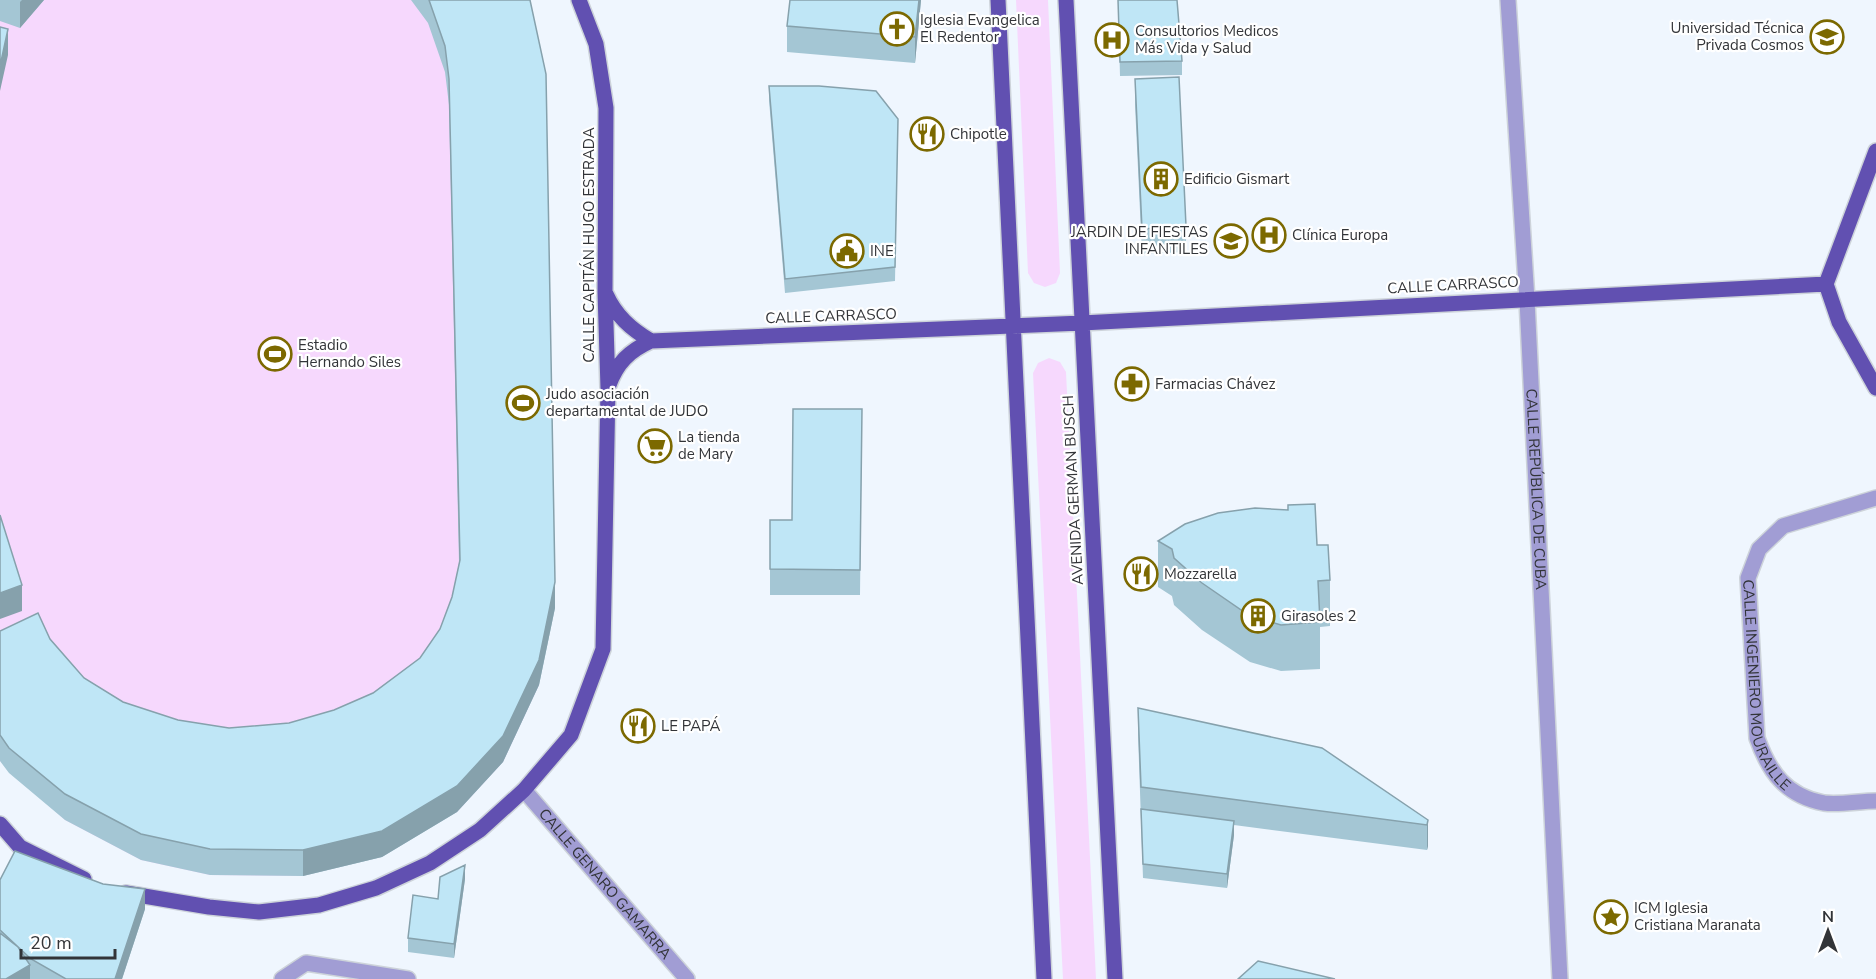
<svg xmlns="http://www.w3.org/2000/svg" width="1876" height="979" font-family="'Nunito Sans',sans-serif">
<rect width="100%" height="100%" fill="#eff6fe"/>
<path fill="#f6d8fd" d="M0,0H518L539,685L503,762L457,812L303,876L210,875L141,860L65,820L0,761Z
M1016,0H1048L1060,273L1056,283L1045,287L1034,283L1028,273Z
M1049,358L1060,362L1066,372L1096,979H1063L1033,373L1038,363Z"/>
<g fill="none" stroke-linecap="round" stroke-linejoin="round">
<g stroke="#cdd3da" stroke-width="18">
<g id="minor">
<path id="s1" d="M1508,0L1527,300L1560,979"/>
<path id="s2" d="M1876,498L1783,526L1759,549L1748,578L1757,738C1769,772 1786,796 1824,803C1840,805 1860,801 1876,801"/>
<path id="s3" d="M524,790L687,979"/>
<path d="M282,979L306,963L408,979"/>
</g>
</g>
<g stroke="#cdd3da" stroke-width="18">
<path id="major" d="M998,0L1044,979
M1066,0L1115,979
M1876,151L1826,284L1839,322L1876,388
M606,294C616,316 631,329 651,341
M609,385C617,363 629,351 651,341L1082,323L1826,284
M0,824L20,847L84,879
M126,893L209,907L259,912L319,905L376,888L430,863L480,830L524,790L571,735L603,649L608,388L605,292L606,108L596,44L579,0"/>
</g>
<use href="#minor" stroke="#a19dd4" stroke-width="15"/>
<use href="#major" stroke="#6150b1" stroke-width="15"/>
</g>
<path fill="#a4c6d4" d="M0,0H44L20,28L0,21Z
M411,0H530L555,608L539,685L503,762L457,812L382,857L303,876L210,875L141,860L65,820L9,773L0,761V631L50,639L84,678L123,702L178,720L229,728L289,723L334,710L373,693L420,658L440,629L452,597L459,563L449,105L445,72L428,23Z
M921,0L915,63L787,52V26Z
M1118,0L1182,61V75L1120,76Z
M1135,79L1186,226V252L1142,254L1135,105Z
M769,86L898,119L895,281L785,293L769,100Z
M862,409L860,595H770V520H792Z
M1158,541L1317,545L1330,580V626L1320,627V669L1281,671L1250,662L1202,630L1174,605L1172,596L1158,587Z
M1138,708L1428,820V846L1427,850L1234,825V835L1227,888L1143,878L1138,734Z
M465,879L454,958L408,952V938L438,899Z
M0,880L145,909L122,979H0Z"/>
<path fill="#86a1ac" d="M22,0H44L20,28V2Z
M919,0H921L915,63V37Z
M8,29V55L0,91V66Z
M555,582V608L539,685L503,762L457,812L382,857L303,876V850Z
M22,585V611L0,619V593Z
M1428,820V846L1427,850V825Z
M1234,821V835L1227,888V874Z
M465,865V879L454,958V944Z
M145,889V909L122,979H115Z
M30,965V979H6Z"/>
<path fill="#bfe6f6" stroke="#86a1ac" stroke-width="1.5" d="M429,0H530L546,74L555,582L539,660L503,736L457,786L382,831L303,850L210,849L141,834L65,794L9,748L0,735V631L38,613L50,639L84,678L123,702L178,720L229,728L289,723L334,710L373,693L420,658L440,629L452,597L460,560L449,79L445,46Z
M790,0H919L915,37L787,26Z
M1118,0H1177L1182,61L1120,62Z
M0,27L8,29L0,66Z
M1179,77L1186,226L1142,229L1135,79Z
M769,86H819L876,91L898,119L895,267L785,279Z
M793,409H862L860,570L770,569V520H792Z
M1315,504L1317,545H1328L1330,580L1318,581L1320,622L1281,625L1250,616L1202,583L1174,558L1172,549L1158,541L1185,524L1218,513L1255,508L1288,510V505Z
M0,515L22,585L0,593Z
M1138,708L1322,748L1428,820L1427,825L1141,787Z
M1141,809L1234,821L1227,874L1143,864Z
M15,851L103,884L145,889L115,979H66L31,959L0,930V880Z
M465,865L454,944L408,938L413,895L438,899L440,877Z
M0,933L18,947L30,965L6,979H0Z
M1258,961L1335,979H1238Z"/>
<defs>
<g id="church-ring" transform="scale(1.725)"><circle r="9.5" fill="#fff" stroke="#7c6900" stroke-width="1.5"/><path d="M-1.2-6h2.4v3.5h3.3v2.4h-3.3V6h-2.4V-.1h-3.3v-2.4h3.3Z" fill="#7c6900"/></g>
<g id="university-ring" transform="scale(1.725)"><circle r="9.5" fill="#fff" stroke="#7c6900" stroke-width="1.5"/><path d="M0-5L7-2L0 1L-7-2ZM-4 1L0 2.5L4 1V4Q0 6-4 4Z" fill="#7c6900"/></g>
<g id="hospital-ring" transform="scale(1.725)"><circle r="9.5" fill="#fff" stroke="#7c6900" stroke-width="1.5"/><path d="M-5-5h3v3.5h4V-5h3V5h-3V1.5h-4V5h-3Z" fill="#7c6900"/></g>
<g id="restaurant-ring" transform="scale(1.725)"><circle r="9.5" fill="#fff" stroke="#7c6900" stroke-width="1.5"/><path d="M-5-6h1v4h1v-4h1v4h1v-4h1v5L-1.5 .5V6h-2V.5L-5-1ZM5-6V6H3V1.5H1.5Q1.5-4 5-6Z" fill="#7c6900"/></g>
<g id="building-ring" transform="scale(1.725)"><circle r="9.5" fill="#fff" stroke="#7c6900" stroke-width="1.5"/><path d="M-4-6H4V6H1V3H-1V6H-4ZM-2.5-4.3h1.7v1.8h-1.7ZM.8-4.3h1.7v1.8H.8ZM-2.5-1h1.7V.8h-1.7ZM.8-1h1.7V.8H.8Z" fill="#7c6900"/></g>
<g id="school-ring" transform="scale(1.725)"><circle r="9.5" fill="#fff" stroke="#7c6900" stroke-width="1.5"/><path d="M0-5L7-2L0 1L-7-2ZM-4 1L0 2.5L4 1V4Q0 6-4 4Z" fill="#7c6900"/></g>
<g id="civic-ring" transform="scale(1.725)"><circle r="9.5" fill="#fff" stroke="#7c6900" stroke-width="1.5"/><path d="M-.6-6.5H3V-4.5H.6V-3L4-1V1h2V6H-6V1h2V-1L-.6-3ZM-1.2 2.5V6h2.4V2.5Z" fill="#7c6900"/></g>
<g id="stadium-ring" transform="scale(1.725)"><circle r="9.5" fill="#fff" stroke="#7c6900" stroke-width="1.5"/><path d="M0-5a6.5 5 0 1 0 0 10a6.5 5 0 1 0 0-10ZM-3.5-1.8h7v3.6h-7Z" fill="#7c6900"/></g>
<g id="pharmacy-ring" transform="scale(1.725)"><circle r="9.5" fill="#fff" stroke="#7c6900" stroke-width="1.5"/><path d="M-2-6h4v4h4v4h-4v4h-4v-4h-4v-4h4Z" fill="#7c6900"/></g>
<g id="supermarket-ring" transform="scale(1.725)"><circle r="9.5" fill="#fff" stroke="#7c6900" stroke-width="1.5"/><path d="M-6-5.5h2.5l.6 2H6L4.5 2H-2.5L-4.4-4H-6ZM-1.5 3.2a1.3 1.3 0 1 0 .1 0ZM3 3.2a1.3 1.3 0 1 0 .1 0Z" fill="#7c6900"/></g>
<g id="sight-ring" transform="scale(1.725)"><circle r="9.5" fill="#fff" stroke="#7c6900" stroke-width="1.5"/><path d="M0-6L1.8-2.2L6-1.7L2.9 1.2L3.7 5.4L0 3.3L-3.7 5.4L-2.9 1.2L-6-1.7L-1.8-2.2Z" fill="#7c6900"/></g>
</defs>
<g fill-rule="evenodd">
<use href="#church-ring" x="897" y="29"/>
<use href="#university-ring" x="1827" y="37"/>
<use href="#hospital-ring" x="1112" y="40"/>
<use href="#restaurant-ring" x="927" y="134"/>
<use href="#building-ring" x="1161" y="179"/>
<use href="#hospital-ring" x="1269" y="235"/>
<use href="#school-ring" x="1231" y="241"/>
<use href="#civic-ring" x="847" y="251"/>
<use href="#stadium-ring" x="275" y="354"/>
<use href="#pharmacy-ring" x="1132" y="384"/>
<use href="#stadium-ring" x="523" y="403"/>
<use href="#supermarket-ring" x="655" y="446"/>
<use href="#restaurant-ring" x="1141" y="574"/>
<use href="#building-ring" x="1258" y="616"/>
<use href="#restaurant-ring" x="638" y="726"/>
<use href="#sight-ring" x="1611" y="917"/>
</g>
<g text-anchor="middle" stroke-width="4.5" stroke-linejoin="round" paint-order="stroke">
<g font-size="15" fill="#323438" stroke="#fff" text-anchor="start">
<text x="920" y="25">Iglesia Evangelica<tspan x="920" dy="17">El Redentor</tspan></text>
<text x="1804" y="33" text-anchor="end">Universidad Técnica<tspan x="1804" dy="17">Privada Cosmos</tspan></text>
<text x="1135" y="36">Consultorios Medicos<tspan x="1135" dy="17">Más Vida y Salud</tspan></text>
<text x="950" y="139">Chipotle</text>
<text x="1184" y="184">Edificio Gismart</text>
<text x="1208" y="237" text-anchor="end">JARDIN DE FIESTAS<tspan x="1208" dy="17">INFANTILES</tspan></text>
<text x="1292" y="240">Clínica Europa</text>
<text x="870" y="256">INE</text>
<text x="298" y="350">Estadio<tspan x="298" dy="17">Hernando Siles</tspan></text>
<text x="1155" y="389">Farmacias Chávez</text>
<text x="546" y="399">Judo asociación<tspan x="546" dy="17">departamental de JUDO</tspan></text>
<text x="678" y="442">La tienda<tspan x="678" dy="17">de Mary</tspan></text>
<text x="1164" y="579">Mozzarella</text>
<text x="1281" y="621">Girasoles 2</text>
<text x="661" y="731">LE PAPÁ</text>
<text x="1634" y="913">ICM Iglesia<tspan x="1634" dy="17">Cristiana Maranata</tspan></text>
</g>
<g font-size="15" fill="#323438" stroke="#fff">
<text transform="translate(589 245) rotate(-90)" y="5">CALLE CAPITÁN HUGO ESTRADA</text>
<text transform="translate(1453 285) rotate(-3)" y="5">CALLE CARRASCO</text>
<text transform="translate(831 316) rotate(-2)" y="5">CALLE CARRASCO</text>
<text dy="5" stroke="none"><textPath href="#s1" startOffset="490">CALLE REPÚBLICA DE CUBA</textPath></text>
<text transform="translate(1073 490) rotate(-93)" y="5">AVENIDA GERMAN BUSCH</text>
<text dy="5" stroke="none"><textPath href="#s2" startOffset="272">CALLE INGENIERO MOURAILLE</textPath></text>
<text dy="5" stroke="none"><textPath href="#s3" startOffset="124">CALLE GENARO GAMARRA</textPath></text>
</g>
</g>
<g transform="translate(1828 931)" stroke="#ffffff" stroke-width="4.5" paint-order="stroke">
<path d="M0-4.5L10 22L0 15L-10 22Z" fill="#323438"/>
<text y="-9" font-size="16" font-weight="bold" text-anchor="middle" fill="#323438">N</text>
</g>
<path d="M21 949v9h94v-9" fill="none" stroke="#323438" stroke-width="3"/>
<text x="30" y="949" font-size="18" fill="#323438" stroke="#ffffff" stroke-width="4.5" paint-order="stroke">20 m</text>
</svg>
